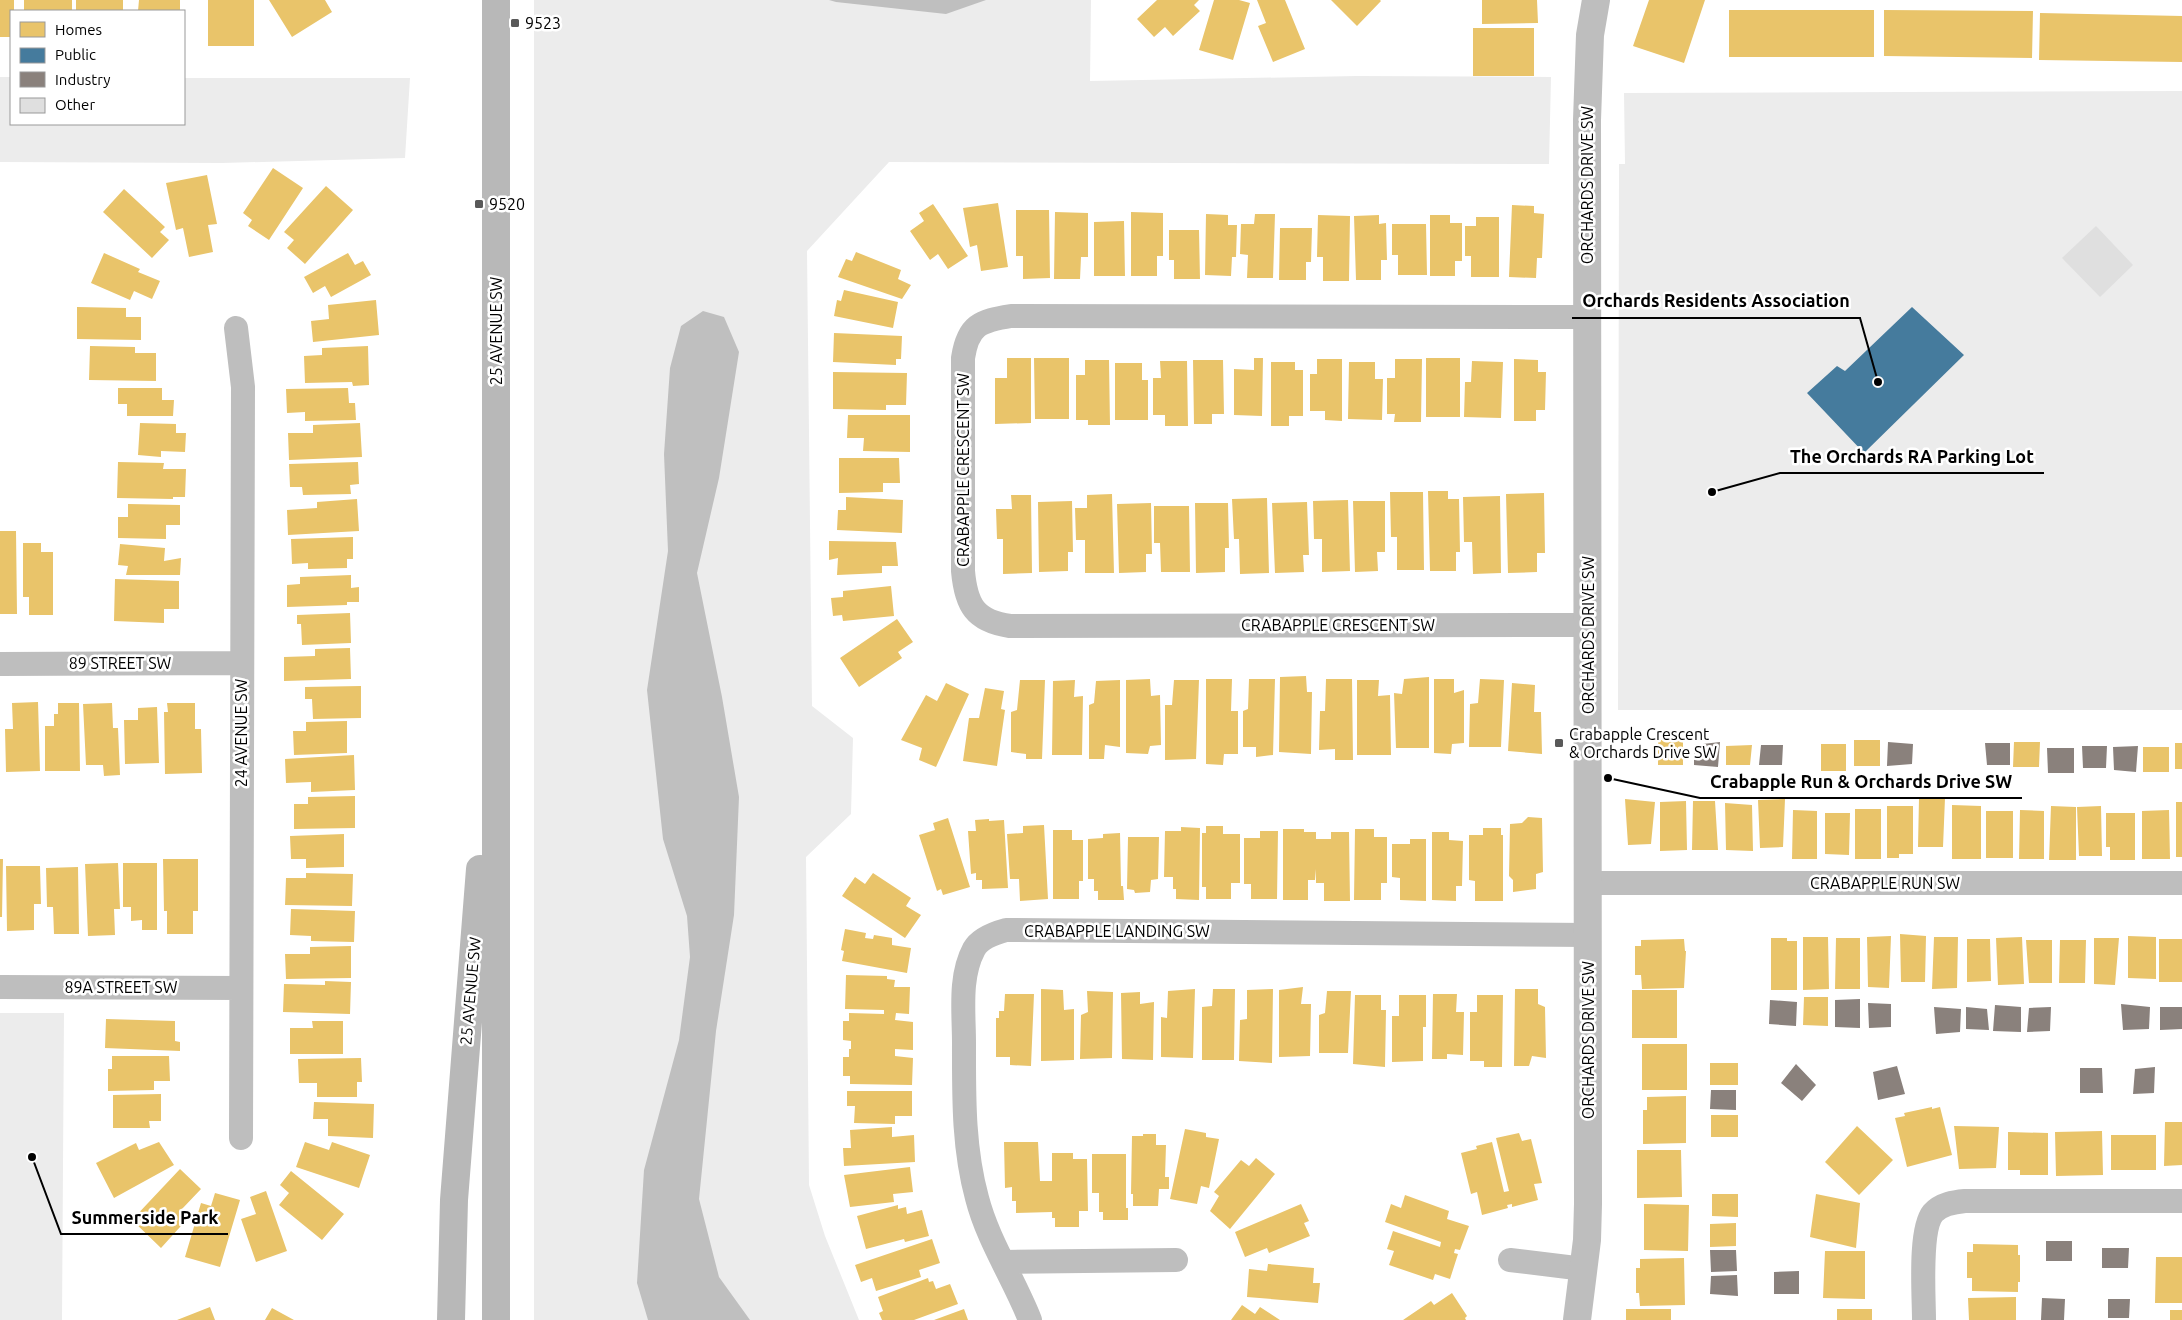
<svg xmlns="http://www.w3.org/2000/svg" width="2182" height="1320" font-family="Ubuntu,sans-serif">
<rect width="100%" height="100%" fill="#fff"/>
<path fill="#ececec" d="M534,0H1091L1090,81L1357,76L1551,77L1549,164L889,162L807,251L812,706L853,738L851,814L806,857L809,1185L825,1236L859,1320H534Z
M0,77H11V124H184V78H410L405,158L222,163L0,162Z
M2182,91V710H1618L1619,164H1625L1624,93Z
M0,1013H64L62,1320H0Z"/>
<path fill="#bfbfbf" d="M829,0H986L946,14L836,2Z
M703,311L724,317L739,352L719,478L697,573L722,697L739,797L734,915L716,1031L699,1199L719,1277L750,1320H648L637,1283L644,1170L679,1040L690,957L687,916L663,839L647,690L668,551L664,454L670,368L681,326Z"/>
<path fill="#e9c46a" d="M0,0H14V11H11V37H0Z
M24,0H72V11H24Z
M76,0H123V11H76Z
M139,0H180V11H138Z
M208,0H254V46H208Z
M269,0H325L332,12L292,37Z
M1157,0H1199L1194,5L1200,11L1173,36L1165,27L1154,37L1137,19Z
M1214,0H1239L1250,3L1233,60L1199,50Z
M1257,0H1285L1305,49L1273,62L1258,26L1266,23Z
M1331,0H1380L1381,1L1357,26Z
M1482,0H1537L1538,23L1482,24Z
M1649,0H1705L1684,63L1633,46Z
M1729,10H1874V57H1729Z
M1884,10L2033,11L2032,58L1884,56Z
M2040,13L2182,16V62L2039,60Z
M1473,28H1534V76H1473Z
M273,168L303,188L269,240L248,226L252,220L243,213Z
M207,175L217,224L208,225L213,252L189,257L183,228L176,230L166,183Z
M326,186L353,210L305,264L287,248L294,240L284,232Z
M124,189L165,227L160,232L169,240L152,258L103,212Z
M998,203L1008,267L981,271L977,245L970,247L963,208Z
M933,204L968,256L948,269L938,254L930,260L910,231L924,221L919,213Z
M1512,205L1534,206V213L1544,214L1542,258H1537L1536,278L1509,277Z
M1016,210H1049L1050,278L1023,279V256H1016Z
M1055,212L1088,213V257H1081L1080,279H1054Z
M1131,212L1163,213V256H1157V276H1131Z
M1206,214L1228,215V225H1237L1236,257H1232L1231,276L1205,275Z
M1255,214H1275L1273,278H1247L1248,255L1240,254L1241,224H1254Z
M1318,215L1350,216L1349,281H1323V257H1317Z
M1379,215V224L1386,223L1387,260H1381V280H1356L1354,216Z
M1430,215H1450V223H1462V261H1455V276H1430Z
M1476,217H1499V277H1471V256H1465V226H1476Z
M1124,221L1125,276H1094V222Z
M1392,224H1426L1427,275H1398V255H1392Z
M1280,228H1312L1311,262H1306V280H1279Z
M1169,230H1199L1200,279H1174V260H1169Z
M856,252L901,270L898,279L911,285L902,299L838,277L846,259L852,261Z
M104,253L140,269L138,272L160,281L152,299L134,291L130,300L91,283Z
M348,253L355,265L363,261L371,275L331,297L325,286L313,293L304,277Z
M844,290L898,302L893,328L834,316L837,300L841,301Z
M376,300L379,335L313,342L311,321L329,319L328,305Z
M77,307L126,308V317H141V340L77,339Z
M834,333L902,336L901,359H896V365L833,362Z
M90,346L135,347V353H156V381L89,380Z
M368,346L369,385L353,386L352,382L305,383L304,356L322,355V348Z
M1007,358H1031V423L995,424V378H1007Z
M1034,358H1069V419H1035Z
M1254,358H1263L1262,416L1234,415V369L1254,370Z
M1426,358H1460V417H1426Z
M1317,359H1342V421L1325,420V411H1310V374H1317Z
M1395,359H1422L1421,422H1394L1395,414H1387V378H1395Z
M1514,359L1538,360V372H1546L1545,410H1536V421H1514Z
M1085,360H1109L1110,425H1088V420H1076V375H1085Z
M1193,360H1223L1224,414H1212V424H1194Z
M1160,361H1187L1188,426H1165V415H1153V378H1161Z
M1472,361L1503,362L1501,418L1464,417L1465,382H1471Z
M1271,362H1295V370H1303V416H1289V426H1271Z
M1349,362H1375V379H1383L1382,420L1348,419Z
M1115,363H1142V380H1148V420H1115Z
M833,372L907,373L906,405H886V410L833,409Z
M118,388H162V400H174L173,416H127V404H118Z
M348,388L349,403H355L356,420L305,421V412L287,413L286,389Z
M848,415H910V452L863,451L864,438H847Z
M140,423L176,424V433H186L185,452L161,451V457L138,455Z
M360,423L362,457L289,460L288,433H313V425Z
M839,458H899L900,483H883V492L839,493Z
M118,462L164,463L163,469H186L185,497H173V499L117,498Z
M358,462L359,484L350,485L351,494L303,495L302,487H290L289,464Z
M1428,491H1448V499H1459L1460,552H1456V571H1430Z
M1390,492H1423L1424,570H1397V537H1391Z
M1544,493L1545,553H1537V572L1508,573L1506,494Z
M1112,494L1114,573H1085V540H1076L1075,508H1087V495Z
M1011,495H1031L1032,573L1003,574V539H997L996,509H1012Z
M1500,496L1501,573L1473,574L1472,542H1464L1463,497Z
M846,497L903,500L902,533L837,530L838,510H846Z
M1267,498L1269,573L1240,574L1239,539H1234L1232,499Z
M357,499L359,531L288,535L287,510L317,508V502Z
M1348,500L1350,571L1322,572V539H1314L1313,501Z
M1072,501L1073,552H1068V571L1039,572L1038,502Z
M1353,501H1385V552H1377L1378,571L1355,572Z
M1307,502L1309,555H1303L1304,572L1275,573L1272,503Z
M1151,503L1152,554H1146V572L1119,573L1117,504Z
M1195,503H1228L1229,548H1225V572L1196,573Z
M128,504L180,505V525H166V539L118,538V517H128Z
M1154,506H1189L1190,572H1161L1160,543H1154Z
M0,531H16L17,614H0Z
M353,537V559H347V568L308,569V563L292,564L291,539Z
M829,541L896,542L898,566H882V573L837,575L838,558L829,560Z
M23,543H41V552H53V615H29V597H23Z
M120,544L165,548L164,561L181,558L180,575H126L128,566L118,565Z
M351,575V588L359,587V602H347V605L287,607V585L300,584V577Z
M115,579L179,581V609H164V623L114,621Z
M891,586L894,616L843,621L842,615L833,616L831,598L843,597V591Z
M350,613L351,643L302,645L301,624H297V615Z
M897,619L913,642L898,652L902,658L859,687L840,658Z
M350,648L351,679L284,681V657L315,656V649Z
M1306,676L1307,692H1312L1311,754L1279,752L1280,677Z
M1429,677V748H1396L1394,693L1402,694L1404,679Z
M1150,679L1151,696L1160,695L1161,745L1150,746L1148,754L1126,753V680Z
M1206,679H1232L1231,711H1238V754H1224L1223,765L1206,764Z
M1249,679H1275L1273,755L1256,757V747H1243V711L1248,709Z
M1326,679H1352L1353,760H1335V749L1319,750L1320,711H1325Z
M1434,679H1454V693L1464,690V743L1452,744L1451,754L1434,753Z
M1480,679L1504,680L1501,747H1469L1470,704L1478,703Z
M1020,680H1045L1042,759H1026V754L1011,752V712L1017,710Z
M1075,680L1074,697L1083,696L1082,755H1052L1053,681Z
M1120,680V747L1105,745L1104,759H1089V705L1094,703L1096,681Z
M1174,680H1199L1196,759L1165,760V705H1172Z
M1357,680H1379L1378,696L1390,695L1391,755H1357Z
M946,683L969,694L936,767L919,760L922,748L901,740L926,695L937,701Z
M1512,683L1535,685L1534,712H1541L1542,754L1508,751Z
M361,686V718L313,719L312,699H305V687Z
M985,688L1004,691L1001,709L1005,710L997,766L963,761L969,718H979Z
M38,702L40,771L6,772L5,729H13L12,703Z
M58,703H79L80,771H45V726H54V714H58Z
M112,703L113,728H118L120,775L104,776L103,765H86L83,704Z
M167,703H195V729H201L202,773L165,774L164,712H168Z
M157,707L159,763L125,764L124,720H138V708Z
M347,721V753L294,755L293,731H306V722Z
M1658,740H1683V765H1658Z
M1854,740H1880V766H1854Z
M2014,742H2040L2039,767H2013Z
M2175,743H2182V769H2175Z
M1821,744H1846V771H1821Z
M1752,745L1750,765H1726V746Z
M2143,747H2169V772H2143Z
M354,755L355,790L311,792V782L286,783L285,759Z
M355,796V828L294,829V804H308V797Z
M1919,798H1945L1943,847H1918Z
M1625,799L1655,802L1651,844L1628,845Z
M1785,799L1783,847L1760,848L1758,800Z
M1686,801L1687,850L1660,851V802Z
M1693,801H1715L1718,850H1692Z
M2176,802H2182V857H2176Z
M1725,803L1752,805L1753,851L1726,850Z
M1952,805L1981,806V859H1952Z
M1887,806H1913V854H1899V858H1887Z
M2051,806L2076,807V860H2049Z
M2101,806L2102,856H2079L2077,807Z
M1855,809H1881V859H1855Z
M1793,810L1817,811V859H1792Z
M2020,810L2044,811V859H2019Z
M2169,810L2170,859H2142V811Z
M1986,811H2013V858H1986Z
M1825,813H1850L1849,855L1825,854Z
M2106,813H2135V860H2110V847H2106Z
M1528,817L1542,818L1543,872L1536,874V889L1513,892V880L1509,876L1510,824L1522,823Z
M948,818L970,887L943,895L941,889L937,891L919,835L935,830L933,823Z
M989,819V821L1004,820L1008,888L982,889V880H976V873L971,874L968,831H976L975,820Z
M1044,825L1048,899L1020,901L1019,879H1010L1007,834L1023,833V826Z
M1206,826H1223V834H1240V883H1231V899H1206V887H1202V833H1206Z
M1181,827L1200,828L1199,900L1176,899V889H1173V877H1164L1165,831H1181Z
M1483,828H1501V835H1503V901H1475V881L1469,880V835H1483Z
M1283,829H1304V832H1316V839H1331V832H1349L1350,901H1324V883H1316V869L1315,880H1308V900H1283Z
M1355,829H1374V837H1387V883H1381V900H1354Z
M1053,830H1072V840H1083V881H1079V899H1053Z
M1260,831H1278L1277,899H1251V884H1244V838H1260Z
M1432,832H1449V840L1463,841L1462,886H1456V901L1432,900Z
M1120,833L1121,886H1123L1124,900H1098V891H1094V879H1088V839L1103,838V834Z
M344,834V867L306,868V859H291L290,836Z
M1128,837H1159L1158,879L1151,880L1150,892L1135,893L1134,890L1127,889Z
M1410,839H1426V901L1400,900V878L1392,877V844H1410Z
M0,859H3L2,917H0Z
M163,859H198V911H193V934H167V911H164Z
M118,863L120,909H114L115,935L88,936L85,864Z
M123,863H157V930H142V920L131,921V907H123Z
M6,866H40L41,904H34V930L7,931Z
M78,867L79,934H54L53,907H47L46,868Z
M306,873L353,874L352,906L285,905L286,878H306Z
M873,873L911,898L906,906L921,915L905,938L842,896L855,877L865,884Z
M291,909L355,911L354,942L311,941V936L290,935Z
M845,929L866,933L865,938L873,939L874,935L892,938V945L911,948L907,973L842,961L844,951L841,950Z
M1900,934L1926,936L1925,982H1901Z
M1891,936L1889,988L1868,987L1867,937Z
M2128,936L2156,937V979L2128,978Z
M1803,937H1828L1829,989L1803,990Z
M1934,937H1958L1957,988L1932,989Z
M2022,937L2024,984L1998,985L1996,938Z
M1771,938H1787V941H1797V990H1771Z
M1836,938H1860V989H1835Z
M2094,938H2119L2115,985L2094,984Z
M1684,939L1685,951H1686L1684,988L1642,989L1641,975H1635V946H1641V940Z
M1967,939H1990L1991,981L1967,982Z
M2159,939H2182V982H2159Z
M2026,940H2052V983H2029Z
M2060,940H2086L2085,983H2059Z
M351,946V978L286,979L285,954H310V947Z
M846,975L887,976V979L895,980L894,987H910L909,1014L896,1013L895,1020L913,1022V1050L895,1049V1056L913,1058L912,1085L850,1084V1076H843V1057H849V1049H851V1041L843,1040V1021H849V1013L884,1014V1010L845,1009Z
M325,981L351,982L350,1014L283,1012L284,984L325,985Z
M1303,987L1301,1004H1311L1310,1056L1279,1057V990Z
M1041,989L1063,990L1064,1010L1074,1009V1060L1041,1061Z
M1195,989L1193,1058L1161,1057V1017L1167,1018L1168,991Z
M1213,989H1235L1234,1060H1202V1007L1212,1006Z
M1273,989L1272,1063L1239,1061L1240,1020L1247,1019V990Z
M1515,989H1538V1004L1545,1007L1546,1058L1532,1056L1529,1066H1514Z
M1632,990H1677V1038H1632Z
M1087,991L1113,992L1112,1058L1080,1059L1081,1015L1088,1012Z
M1327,991H1351L1348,1053H1319V1015L1325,1013Z
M1140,992V1004L1154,1002L1153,1060L1122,1059L1121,993Z
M1005,994H1034L1031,1066L1010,1065V1057H996V1018H999V1011H1004Z
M1433,994H1457L1456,1012H1464L1463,1055L1447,1054V1059H1432Z
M1355,995H1381V1010H1386L1385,1067L1353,1064Z
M1399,995H1426V1027H1423V1061L1392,1062V1016H1399Z
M1477,995H1503L1502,1067H1484V1061H1470V1012H1477Z
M1804,997H1828V1026L1803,1025Z
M106,1019L175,1021V1041L180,1042V1051L105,1048Z
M312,1021H343V1054H290V1028H313Z
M1642,1044H1687V1090H1642Z
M112,1056H169L170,1081H154V1090L108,1091V1069H112Z
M361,1058L362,1082H357V1097H317V1083H299L298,1059Z
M1710,1063H1738V1085H1710Z
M847,1091H912V1116H895V1124L854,1123L855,1106H847Z
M161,1094V1121H149L150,1128H113V1095Z
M1686,1096V1143L1643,1144V1110H1647V1097Z
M314,1102L374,1104L373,1138L328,1136V1119H313Z
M1932,1107V1109L1940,1107L1952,1155L1907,1167L1895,1118L1905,1116L1904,1113Z
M1711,1115H1738V1137H1711Z
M2165,1122H2182V1165L2164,1166Z
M1857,1126L1893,1160L1859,1195L1825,1162Z
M1954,1126L1999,1127L1996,1168L1959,1169Z
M892,1127V1137L914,1135L915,1162L844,1166L843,1148H851L850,1130Z
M1185,1129L1206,1133V1137L1219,1139L1209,1188L1201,1186L1197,1204L1170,1199Z
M2102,1131L2103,1175L2056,1176L2055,1132Z
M2008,1132L2048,1133V1175H2020V1170H2008Z
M1519,1133L1522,1141L1531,1139L1542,1183L1534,1184L1538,1200L1512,1207V1204L1507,1205L1508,1208L1482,1215L1477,1192L1471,1194L1461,1153L1477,1149L1476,1146L1492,1142L1504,1192L1509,1191L1496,1138Z
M1143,1134H1156V1145H1166L1165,1177H1169V1189H1159L1158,1206H1133V1194H1131L1132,1136H1143Z
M2111,1135H2156V1170H2111Z
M159,1142L174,1165L114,1198L96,1163L136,1143L139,1150Z
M305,1142L329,1150L332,1142L370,1155L359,1188L296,1167Z
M1004,1142H1038L1040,1181H1052V1153H1073V1159H1087L1088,1211H1079V1227H1055V1218H1052V1212L1016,1213V1201H1012V1187L1005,1188Z
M1637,1150H1681L1682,1197L1637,1198Z
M1092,1154H1126V1208H1128V1220H1103V1212H1099V1193H1092Z
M1256,1158L1275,1174L1230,1229L1210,1211L1219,1196L1214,1192L1241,1160L1249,1166Z
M910,1167L913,1192L893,1194L894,1202L850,1207L844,1175Z
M180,1169L201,1189L182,1209L190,1216L161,1248L132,1220Z
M291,1171L344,1214L322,1240L279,1205L289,1193L280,1185Z
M266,1191L287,1251L256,1262L241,1219L256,1214L250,1197Z
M215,1193L240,1200L220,1267L185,1257L201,1203L211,1206Z
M1712,1194H1738V1217L1712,1216Z
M1816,1194L1860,1203L1856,1248L1810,1237Z
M1405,1195L1449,1211L1447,1219L1469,1226L1460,1250L1455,1249L1454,1253L1458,1254L1450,1279L1435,1274L1433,1280L1389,1265L1394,1251L1387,1249L1393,1231L1440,1247L1441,1242L1385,1222L1391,1204L1401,1208Z
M1301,1204L1309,1221L1304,1223L1310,1236L1269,1253L1267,1248L1245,1257L1235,1232Z
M1644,1204L1689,1205L1688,1251L1644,1250Z
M898,1205V1209L906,1207L907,1214L922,1210L929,1236L905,1242L904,1239L866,1249L857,1216Z
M1736,1223V1246L1710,1247V1224Z
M932,1239L940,1263L919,1270L921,1277L876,1291L872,1278L861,1282L855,1265Z
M1973,1244L2018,1245V1255H2020V1282H2018V1292L1972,1291V1278H1967V1252H1973Z
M1825,1251H1865V1299L1823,1298Z
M2156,1257H2182V1303H2155Z
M1684,1258L1685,1305L1640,1306L1639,1293H1636V1268H1640V1259Z
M1268,1264L1314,1268L1313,1283H1320L1318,1303L1247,1297L1249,1269L1267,1271Z
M928,1278L929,1282L933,1281L936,1289L950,1284L958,1304L914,1320H882L879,1313L883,1311L878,1297Z
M1452,1293L1467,1316L1465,1318L1466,1320H1403L1431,1301L1434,1305Z
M2016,1297V1320H1969L1968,1298Z
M1242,1305L1255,1314L1260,1307L1280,1320H1231Z
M210,1307L215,1320H177Z
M272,1308L294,1320H265Z
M964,1309L968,1320H934Z
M1626,1309H1671V1320H1626Z
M1837,1309H1872V1320H1837Z
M2170,1310H2182V1320H2170Z"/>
<path fill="#457b9d" d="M1912,307L1964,355L1864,453L1807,393L1837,366L1845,371Z"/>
<path fill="#8a817c" d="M1720,742L1718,767L1694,765V745Z
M1888,742L1913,744L1912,764L1887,766Z
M1985,743H2010V765H1987Z
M1761,745H1783L1782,765H1759Z
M2082,746H2107L2106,768H2083Z
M2138,746L2136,772L2114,770L2113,747Z
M2047,748H2074V773H2048Z
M1860,999V1028L1835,1027V1000Z
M1770,1000L1797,1002L1796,1026L1769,1024Z
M1868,1003L1891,1004V1027L1869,1028Z
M2121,1004L2150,1007L2149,1029L2123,1030Z
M1995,1005L2021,1007V1032L1993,1031Z
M1934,1007L1961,1009L1960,1032L1936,1034Z
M1966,1007L1987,1009L1989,1030L1966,1029Z
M2051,1007L2050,1031L2027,1032L2029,1008Z
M2160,1007H2182V1029L2160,1030Z
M1796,1064L1816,1085L1802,1101L1781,1083Z
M1897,1066L1905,1094L1878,1100L1873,1072Z
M2155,1067L2154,1093L2133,1094L2135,1069Z
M2080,1068H2102L2103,1093H2080Z
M1711,1090H1736V1110L1710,1109Z
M2046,1241H2072V1261H2046Z
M2102,1248H2129L2128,1268H2102Z
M1710,1250H1736L1737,1271L1711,1272Z
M1799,1271V1294H1774V1272Z
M1737,1275L1738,1296L1710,1294L1711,1276Z
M2042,1298L2065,1299L2064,1320H2041Z
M2108,1299H2130L2129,1318H2108Z"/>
<path fill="#dfdfdf" d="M2096,226L2133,265L2100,297L2062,258Z"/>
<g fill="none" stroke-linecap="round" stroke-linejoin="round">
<path stroke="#bebebe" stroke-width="24" d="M1588,317L1011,316C980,321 968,325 963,358V571C966,605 975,621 1010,626L1588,625
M236,328L243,387L241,1138
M0,664L241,663
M1588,883H2182
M0,987L241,988
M1510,1260L1584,1269
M1004,1262L1176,1260
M1030,1320C1014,1279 988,1241 977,1198C963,1147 964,1095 964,1043C964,1012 959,977 974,949C980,938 995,933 1006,930L1588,935
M1924,1320C1924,1296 1919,1230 1933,1213C1941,1204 1954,1202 1965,1201H2182"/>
<path stroke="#bebebe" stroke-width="28" d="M1577,1320L1587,1240L1588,1204L1587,120L1590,35L1596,0"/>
<path stroke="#b8b8b8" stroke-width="28" d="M496,0V1320
M451,1320L454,1200L480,869"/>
</g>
<g fill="#595959" stroke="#fff" stroke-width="2">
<rect x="510" y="18" width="10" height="10" rx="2.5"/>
<rect x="474" y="199" width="10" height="10" rx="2.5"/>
<rect x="1554" y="738" width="10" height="10" rx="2.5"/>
</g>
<g text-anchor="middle" stroke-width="5" stroke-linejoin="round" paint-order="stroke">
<g font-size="16" fill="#000" stroke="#fff" text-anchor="start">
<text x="525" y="29">9523</text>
<text x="489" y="210">9520</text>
<text x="1569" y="740">Crabapple Crescent<tspan x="1569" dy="18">&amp; Orchards Drive SW</tspan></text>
</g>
<g font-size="16" fill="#000" stroke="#fff">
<text transform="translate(1587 185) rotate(-90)" y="6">ORCHARDS DRIVE SW</text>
<text transform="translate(496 331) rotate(-90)" y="6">25 AVENUE SW</text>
<text transform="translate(963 470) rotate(-90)" y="6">CRABAPPLE CRESCENT SW</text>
<text x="1338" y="631">CRABAPPLE CRESCENT SW</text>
<text transform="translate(1588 635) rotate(-90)" y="6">ORCHARDS DRIVE SW</text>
<text x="120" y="669">89 STREET SW</text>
<text transform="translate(241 733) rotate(-90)" y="6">24 AVENUE SW</text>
<text x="1885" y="889">CRABAPPLE RUN SW</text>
<text x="1117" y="937">CRABAPPLE LANDING SW</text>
<text x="121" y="993">89A STREET SW</text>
<text transform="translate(470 991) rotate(-85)" y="6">25 AVENUE SW</text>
<text transform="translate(1588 1040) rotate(-90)" y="6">ORCHARDS DRIVE SW</text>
</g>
</g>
<path fill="none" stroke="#000" stroke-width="2" d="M1878 382L1860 318H1572M1712 492L1780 473H2044M1608 778L1700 798H2022M32 1157L61 1234H228"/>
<g fill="#000" stroke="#fff" stroke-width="2">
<circle cx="1878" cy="382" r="5"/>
<circle cx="1712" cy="492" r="5"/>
<circle cx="1608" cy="778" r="5"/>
<circle cx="32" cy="1157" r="5"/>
</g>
<g font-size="18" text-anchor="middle" font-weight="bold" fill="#000" stroke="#fff" stroke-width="5" stroke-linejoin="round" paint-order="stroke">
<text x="1716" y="307">Orchards Residents Association</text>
<text x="1912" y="463">The Orchards RA Parking Lot</text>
<text x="1861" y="788">Crabapple Run &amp; Orchards Drive SW</text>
<text x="145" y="1224">Summerside Park</text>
</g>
<rect x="10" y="10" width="175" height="115" fill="#ffffff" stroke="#999999"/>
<rect x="20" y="22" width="25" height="15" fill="#e9c46a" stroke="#999999"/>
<text x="55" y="35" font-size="15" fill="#000000">Homes</text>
<rect x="20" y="48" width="25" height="15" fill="#457b9d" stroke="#999999"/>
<text x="55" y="60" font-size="15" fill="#000000">Public</text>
<rect x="20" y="72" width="25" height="15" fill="#8a817c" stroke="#999999"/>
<text x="55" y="85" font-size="15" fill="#000000">Industry</text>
<rect x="20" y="98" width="25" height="15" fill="#dfdfdf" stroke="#999999"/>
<text x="55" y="110" font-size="15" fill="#000000">Other</text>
</svg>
